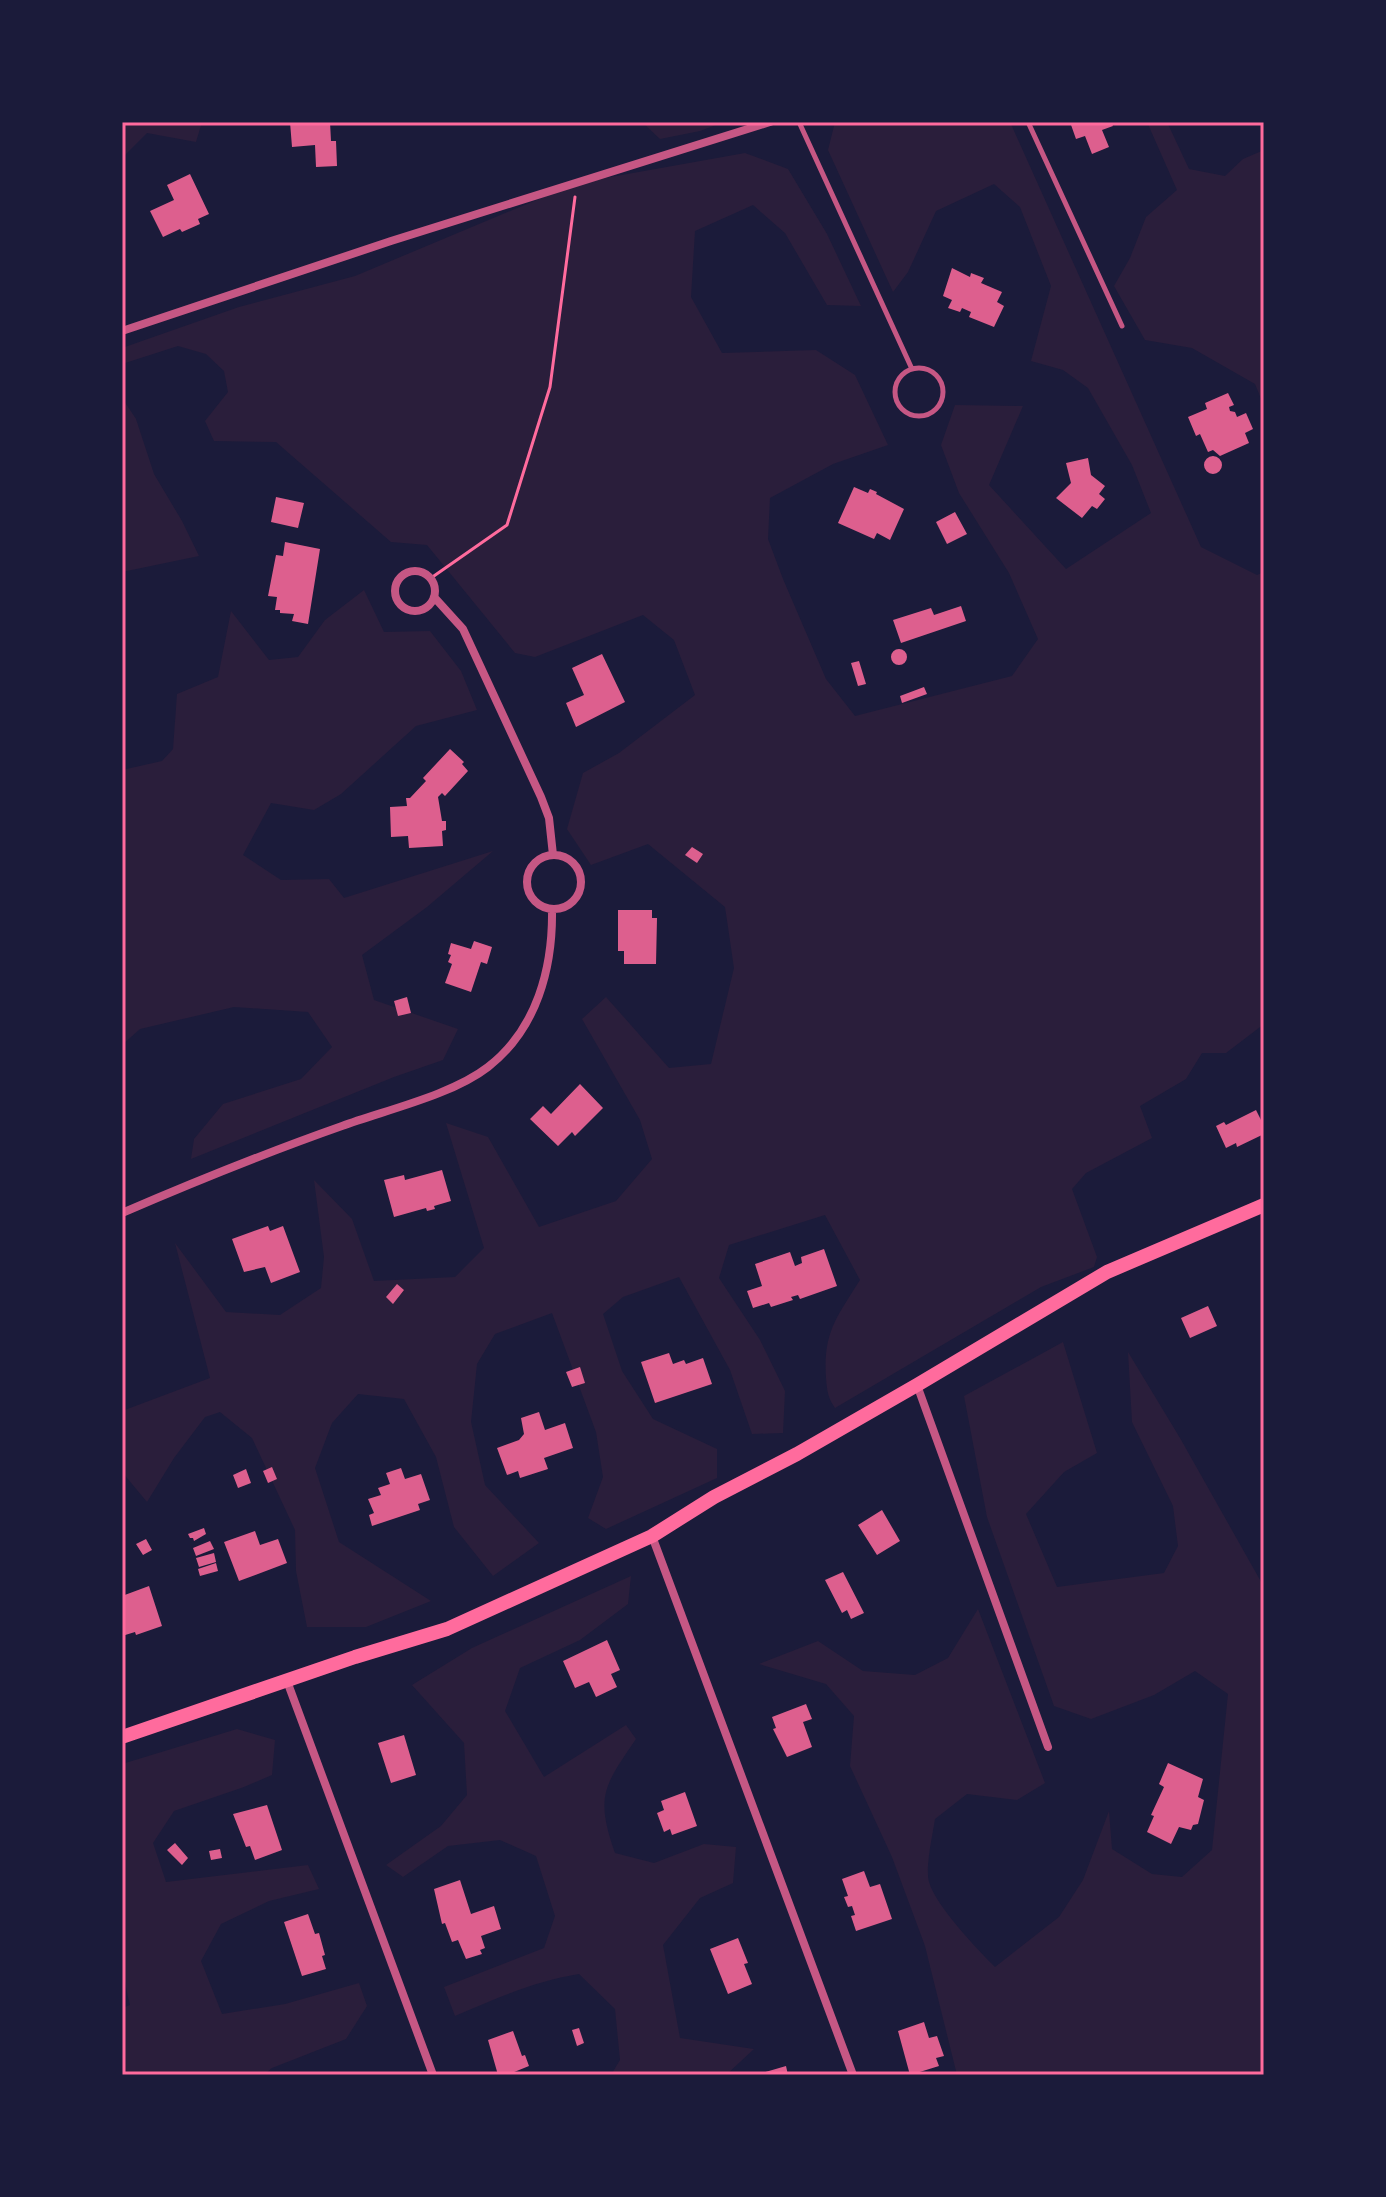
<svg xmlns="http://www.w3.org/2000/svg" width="1386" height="2197" font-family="'Work Sans',sans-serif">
<rect width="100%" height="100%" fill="#1b1b3a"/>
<path fill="#2a1e3b" d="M122,122H202L196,142L147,133L122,158Z
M642,122H724L700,131L660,139Z
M835,122H1010L1201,547L1257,575L1264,572V1024L1226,1053H1202L1186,1079L1140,1106L1152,1138L1086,1173L1072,1189L1097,1257L1094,1267L1041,1287L835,1408C828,1398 827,1391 826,1378C823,1332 837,1317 860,1280L825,1215L729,1245L719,1278L760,1340L785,1391L783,1433L752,1434L730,1370L679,1277L623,1297L603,1314L622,1371L653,1419L717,1449V1478L606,1529L588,1518L603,1477L596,1432L552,1313L495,1334L477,1364L471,1422L485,1485L539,1543L493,1576L454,1527L436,1457L404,1399L358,1394L332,1423L315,1468L339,1542L431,1601L366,1627H307L296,1571L295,1530L252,1438L220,1412L205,1417L174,1458L147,1502L122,1472V1411L210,1378L175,1243L226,1312L280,1315L321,1288L324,1257L314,1180L352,1219L374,1281L455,1277L484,1248L446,1123L488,1137L539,1227L616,1201L652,1159L640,1120L582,1019L606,997L669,1068L711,1064L734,968L725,907L648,844L591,865L567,829L583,773L619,753L695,695L674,640L643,615L535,657L515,653L427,545L391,542L276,442L214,441L205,421L228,392L224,371L206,354L178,346L122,364V348L239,307L355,276L577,183L745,153L788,169L827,234L861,306L827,305L785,233L753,205L695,231L691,297L722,353L816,350L855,375L888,445L833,464L770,498L768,539L783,579L826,679L855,716L1012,676L1038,639L1009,573L959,493L941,445L955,405L1023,406L989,485L1066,569L1151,513L1132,465L1088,388L1063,370L1031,361L1051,286L1020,207L994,184L936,211L908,272L893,292L828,150Z
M1147,122H1167L1189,169L1225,176L1243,159L1264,150V406L1255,384L1192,348L1145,340L1114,286L1130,258L1146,217L1177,190Z
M122,398L136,419L154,474L182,521L199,556L122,572Z
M364,590L384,632L430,631L461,671L477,710L416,726L341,794L314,810L271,803L243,855L281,880L329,879L344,898L493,851L427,907L362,955L374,1000L458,1029L443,1060L394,1077L191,1159L194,1139L223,1104L301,1079L332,1047L308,1012L234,1007L140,1029L122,1045V770L162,761L173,749L177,694L218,677L231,611L269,660L298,657L325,620Z
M1063,1342L1097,1453L1064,1472L1026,1514L1057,1587L1164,1573L1178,1546L1173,1506L1132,1422L1128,1352L1180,1438L1264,1587V2075H957L925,1946L892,1857L850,1766L854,1716L826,1684L759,1664L818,1641L863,1671L915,1675L948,1658L978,1609L1045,1783L1017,1800L967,1794L935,1819C933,1833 925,1869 929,1882C936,1906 977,1949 995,1967L1059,1917L1083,1880L1109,1811L1112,1849L1152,1874L1182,1877L1212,1850L1228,1694L1195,1671L1154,1695L1091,1719L1054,1706L987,1517L964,1396Z
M631,1576L628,1604L580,1640L520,1668L505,1711L544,1777L626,1725L636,1739C604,1786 595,1796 615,1853L654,1863L704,1844L736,1847L733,1883L700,1898L663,1945L680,2038L754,2049L726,2075H611L620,2060L615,2009L579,1974C535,1981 497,1998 455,2016L444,1987L544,1948L555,1916L536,1856L500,1840L448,1846L403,1877L386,1865L441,1826L467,1795L464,1743L412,1685L472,1648Z
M237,1729L275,1740L272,1775L244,1787L174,1811L153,1843L166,1882L308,1865L319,1889L269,1901L221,1924L201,1961L222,2014L285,2004L359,1983L367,2006L346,2039L272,2068L263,2075H122V2008L130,2005C124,1981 121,1958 122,1933C123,1915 126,1899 122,1881V1764Z"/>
<path fill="#dd5f8e" d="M290,122H330L331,141H336L337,166L316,167L315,145L292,147Z
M1070,122H1111L1113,126L1102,130L1109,147L1092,154L1085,136L1076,139Z
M190,174L209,214L198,219L200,224L182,232L180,229L163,237L150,211L174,200L167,185Z
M952,268L970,277L971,273L984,278L981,283L1002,292L997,302L1004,306L994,327L969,317L971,312L962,308L960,312L948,308L952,300L943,296Z
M1228,393L1234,405L1229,407L1230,411L1235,412L1237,417L1246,413L1253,429L1245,433L1249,443L1220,456L1213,450L1208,452L1200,434L1196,436L1188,417L1207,409L1205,403Z
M1204 465a9 9 0 1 1 18 0a9 9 0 1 1-18 0Z
M1088,458L1091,475L1105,486L1099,494L1105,499L1097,509L1092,506L1082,518L1056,498L1071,483L1066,463Z
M854,487L868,493L870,489L877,492L876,494L904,509L890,540L877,533L874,539L838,523Z
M276,497L304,503L298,528L271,522Z
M955,512L967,534L947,544L936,522Z
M285,542L320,549L308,624L292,621L294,614L280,613V610H275L277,597L268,596L276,555L283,556Z
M961,606L966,621L901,643L893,620L931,608L934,615Z
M891 657a8 8 0 1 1 16 0a8 8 0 1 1-16 0Z
M602,654L625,702L576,727L566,703L584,695L572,668Z
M859,661L866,684L858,686L851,663Z
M924,687L927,694L902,703L900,696Z
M450,749L464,762L462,764L468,771L445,796L442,793L438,797L442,821H446V830L442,831L443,846L409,848L408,836L391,837L390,807L407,806L406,798H410L426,781L423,778Z
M692,847L703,854L697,863L685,855Z
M618,910H652V918H657L656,964H624V951H618Z
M474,941L492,947L487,964L481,962L471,992L445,983L452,964L448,962L451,955L448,954L451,943L471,949Z
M407,997L411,1013L398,1016L394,1001Z
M580,1084L603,1108L575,1136L572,1132L558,1146L530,1119L543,1106L551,1114Z
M1256,1110L1264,1126V1134L1237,1147L1236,1143L1226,1148L1216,1126L1224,1122L1226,1125Z
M442,1170L451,1201L434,1206L435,1209L427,1211L426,1208L394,1217L384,1180L404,1175L405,1180Z
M268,1226L270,1231L283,1226L300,1272L271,1283L265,1267L244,1272L232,1239Z
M824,1249L837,1286L800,1299L798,1295L791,1297L793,1300L771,1307L769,1303L753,1308L747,1291L762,1286L755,1264L790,1252L795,1266L802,1263L801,1257Z
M397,1284L404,1290L393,1304L386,1297Z
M1208,1306L1217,1326L1190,1338L1181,1318Z
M669,1353L673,1364L684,1360L686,1364L703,1358L712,1384L655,1403L641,1362Z
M580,1367L585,1383L572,1387L566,1372Z
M539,1412L545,1430L565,1423L573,1448L544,1458L548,1469L520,1478L518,1471L507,1475L497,1448L519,1440L524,1434L521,1418Z
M272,1467L277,1479L268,1483L263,1471Z
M401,1468L405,1479L421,1474L430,1500L418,1504L420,1510L372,1526L369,1515L374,1513L368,1499L381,1495L378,1488L390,1484L386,1473Z
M246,1469L251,1483L238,1488L233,1475Z
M882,1510L900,1541L877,1555L858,1525Z
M204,1528L206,1534L194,1541L193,1538H190L188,1534Z
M255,1531L260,1545L278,1539L287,1563L239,1581L224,1542Z
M146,1539L152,1550L143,1555L136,1544Z
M210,1541L214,1549L196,1556L193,1548Z
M214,1553L216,1562L199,1567L196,1558Z
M216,1563L218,1571L200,1576L198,1569Z
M843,1572L864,1613L851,1619L847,1610L842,1613L825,1580Z
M149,1586L162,1626L136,1635L135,1632L122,1636V1596Z
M607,1640L620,1670L611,1674L617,1687L596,1697L589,1682L575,1688L563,1661Z
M806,1704L812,1719L803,1722L812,1747L787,1757L773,1729L776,1728L772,1717Z
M404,1735L416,1775L391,1783L378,1743Z
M1168,1763L1203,1779L1198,1797L1204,1800L1198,1824L1193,1825L1191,1830L1179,1827L1171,1844L1147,1832L1154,1816L1151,1815L1164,1787L1159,1784Z
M685,1792L697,1826L672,1835L670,1829L664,1832L657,1813L664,1810L661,1801Z
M267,1805L282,1850L255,1860L250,1846L246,1847L233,1814Z
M175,1843L188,1858L182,1865L167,1850Z
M220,1849L222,1858L211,1860L209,1851Z
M864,1871L870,1887L880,1884L892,1919L856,1931L851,1916L855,1915L852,1906L848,1907L844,1897L848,1896L842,1879Z
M460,1880L471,1914L494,1906L501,1929L481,1936L485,1948L480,1950L482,1954L466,1959L458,1940L452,1942L445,1923L442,1924L434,1889Z
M308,1914L315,1934L319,1933L325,1955L322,1956L326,1969L302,1976L284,1922Z
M738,1938L748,1963L744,1964L752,1984L728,1994L710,1949Z
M924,2022L929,2038L937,2036L944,2056L936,2058L939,2066L910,2075L898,2031Z
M579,2028L584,2043L577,2046L572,2030Z
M513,2031L522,2056L525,2055L529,2066L507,2075H498L488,2040Z
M786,2066L788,2075H759V2074Z"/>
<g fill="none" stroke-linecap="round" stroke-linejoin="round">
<path stroke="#ff6b9d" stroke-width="3" d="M431,578L507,525L550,387L575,197"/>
<path stroke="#c65784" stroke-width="5" d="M799,122L912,369
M1028,122L1122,326
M895 392a24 24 0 1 1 48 0a24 24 0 1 1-48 0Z"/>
<path stroke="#c65784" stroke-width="8" d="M122,331L391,241L770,122
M395 591a20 20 0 1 1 40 0a20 20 0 1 1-40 0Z
M434,597L463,629L541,797L549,818L553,855
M527 882a27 27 0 1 1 54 0a27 27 0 1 1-54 0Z
M122,1213C194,1182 268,1152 342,1126C386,1110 452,1095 488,1067C537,1029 553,968 552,909
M917,1385L1048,1747
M652,1536L853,2075
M287,1681L433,2075"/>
<path stroke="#ff6b9d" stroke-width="14" d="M122,1737L355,1657L447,1629L652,1536L714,1497L797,1454L917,1385L1107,1272L1264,1205"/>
</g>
<rect width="1386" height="2197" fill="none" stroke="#1b1b3a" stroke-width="248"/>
<rect x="124" y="124" width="1138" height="1949" fill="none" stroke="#ff6b9d" stroke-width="3"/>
</svg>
